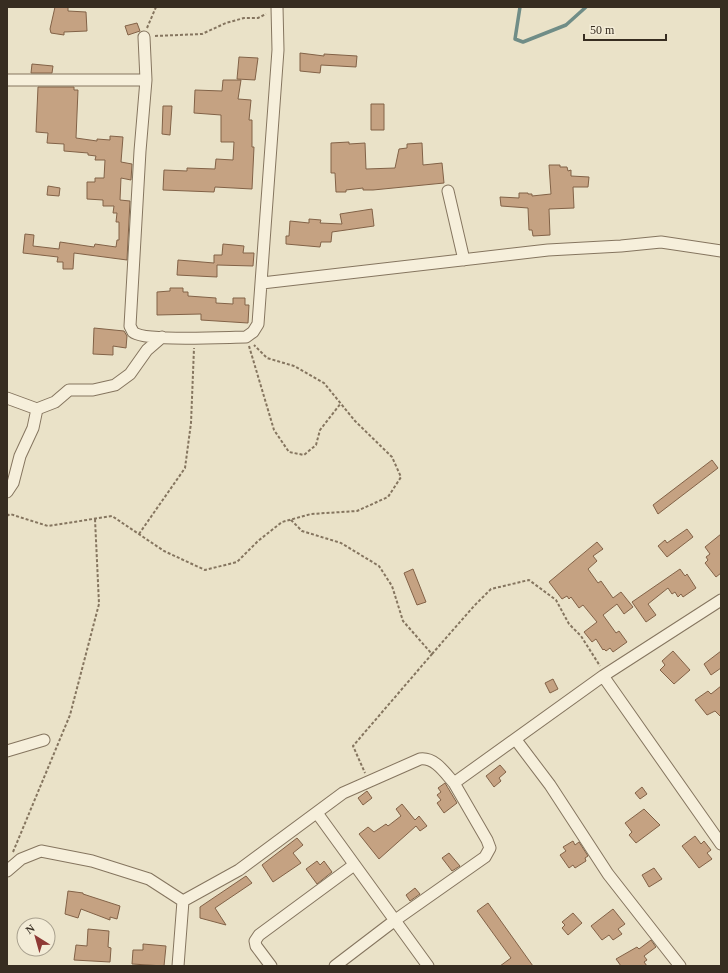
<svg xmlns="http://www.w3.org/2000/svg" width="728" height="973" font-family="Georgia,serif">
<rect width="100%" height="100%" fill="#eae2c8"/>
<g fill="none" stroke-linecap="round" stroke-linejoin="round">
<path stroke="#708d87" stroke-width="3.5" d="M520,7L515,39L523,42L566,25L586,7"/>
</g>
<path fill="#c5a282" stroke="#826247" d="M55,7H68V11L86,12L87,31L64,32V35L51,33L50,29Z
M137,23L140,31L128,35L125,26Z
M300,53L324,56V54L357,56L356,67L321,65L320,73L300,71Z
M239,57L258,58L255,80L237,79Z
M32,64L53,66L52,73H31Z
M223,80H241L238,99L251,100L249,120H252V147H254L252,189L215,187L214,192L163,190L164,170L187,171V168L215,169L216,159L233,160L234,142H221V115L194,113L195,90L222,91Z
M38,87H74V90H78L76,138L97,141V139L110,140V136L123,137L121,162L132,164L131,180L121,178L120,200L130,201L127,260L74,253L73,269H63V262H57L58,257L23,253L25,234L34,235L33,246L59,249L60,242L94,247L95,244L116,247L117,240H119V222H116L117,213H113L114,206H103V200L87,199V182H95V178H104L105,160H95L96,156L88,155V153L64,151V144L47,143L48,133L36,132Z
M371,104H384V130H371Z
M163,106H172L170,135L162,134Z
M349,142V144L365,143L366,169L395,168L399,149L407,148V144L422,143L423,165L442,163L444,183L373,190H363V188L346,190V192H336L335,173H331V143Z
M549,165H560V167H567L568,171L571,170V176L589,177L588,187H573L574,208L549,209L550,235L533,236L532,230H529L528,208L501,206L500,197L519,198V193H528V194H532V196L551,194Z
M48,186L60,188L59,196L47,195Z
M372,209L374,226L332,232L331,242H321L320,247L286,244V236H289L290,221L309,223V219L321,220L320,223L342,224L340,214Z
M223,244L244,246L243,253H254L253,266L217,265V277L177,275L178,260L214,263V255H222Z
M170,288H183V292H188V296L216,298V303L233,304V298H245V305H249L248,323L201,320V314L157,315V292L170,291Z
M94,328L124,331L127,336L126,348L113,346V355L93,354Z
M712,460L718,468L658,514L653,505Z
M687,529L693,537L667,557L658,546L665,540L667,543Z
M721,534V573L716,577L705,563L708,560L706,557L710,554L705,547Z
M597,542L603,549L593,556L597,561L588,569L598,583L601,581L613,598L621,592L633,607L624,614L617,604L603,615L616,633L619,631L627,642L613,652L610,648L606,651L604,649L603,650L596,639L592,642L584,632L597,622L583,605L579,608L571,597L569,599L567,596L562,599L549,582Z
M413,569L426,602L417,605L404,573Z
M680,569L685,576L687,574L696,588L683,597L681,594L678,597L675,592L672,594L668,588L648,604L656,615L646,622L632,602Z
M673,651L690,670L674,684L660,670L665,665L662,661Z
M721,651V668L711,675L704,664Z
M553,679L558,689L550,693L545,683Z
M721,686V717L715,711L707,715L695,700L708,691L711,694Z
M500,765L506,772L499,778L501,781L494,787L486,776Z
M445,783L457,803L444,813L437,803L441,800L437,795L441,792L438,788Z
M642,787L647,794L640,799L635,793Z
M367,791L372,798L363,805L358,798Z
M402,804L415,820L419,816L427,826L420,831L416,826L379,859L359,834L368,827L374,832L386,824L388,826L401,816L396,809Z
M644,809L660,825L636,843L629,835L632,832L625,823Z
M695,836L701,844L704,841L711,850L707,853L712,859L699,868L682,846Z
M297,838L303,845L293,853L301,863L273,882L262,865Z
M573,841L575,845L579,842L588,856L585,858L586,861L575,868L573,865L569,868L560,855L566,851L563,847Z
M449,853L460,866L452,871L442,858Z
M317,861L320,865L324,861L332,872L317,884L306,869Z
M654,868L662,879L649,887L642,875Z
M246,876L252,883L215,908L226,925L200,918V907Z
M415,888L420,894L410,901L406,895Z
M68,891L83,893V894L120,906L117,919L110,917V920L81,909L78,918L65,914Z
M488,903L533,966H500L511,958L477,911Z
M613,909L625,924L618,929L622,934L613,940L609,935L602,940L591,926Z
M573,913L582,923L568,935L562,928L565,925L562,922Z
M88,929L109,931L108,947L111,948L110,962L74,960L76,945L87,946Z
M651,940L656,947L644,956L647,960L644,962L647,966H621L616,959L637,947L639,949Z
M143,944L166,946L164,966L132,964L133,950H143Z"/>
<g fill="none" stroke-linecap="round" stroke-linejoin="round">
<g stroke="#85755f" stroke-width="13">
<path id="minor" d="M144,37L146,80
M7,80H146L140,151L130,326C131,328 132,330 133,332C144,342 228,337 246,337L253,332L258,324L278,50L277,7
M448,191L464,260
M262,283L548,250L621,246L661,242L721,251
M7,398L37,409L33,428L20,456L13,483L7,492
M37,409L55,402L69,390H93L115,385L130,374L147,350L162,337
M603,676L721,844
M516,740L550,785L608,874L680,966
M7,751L44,740
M317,813L428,966
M7,871L21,859L41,851L92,861L149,879L183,901
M183,901L239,870L343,793L420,759C435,757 445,773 454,783
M178,966L183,901
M271,966L256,946L255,941L259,935L354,865
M335,966L394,921L485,857L490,848L487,840L454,783L603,676L721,600"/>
</g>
<path stroke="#85755f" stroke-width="2" stroke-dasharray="3 2" stroke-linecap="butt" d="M147,28L156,7
M155,36L202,34L226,23L244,18H258L266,14
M249,346L274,430L289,452L304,455L316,445L320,430L341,403
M7,516L10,514L48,526L112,516L164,551L205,570L237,562L258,541L282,522L311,514L357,511L388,497L401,477L392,457L355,421L324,383L294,366L267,358L254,345
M291,520L302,531L341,543L379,566L392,586L403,621L432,654L353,746L365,773
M139,534L185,468L191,423L194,348
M432,654L474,606L491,589L529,580L556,600L569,624L581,636L600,666
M13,852L70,715L99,604L95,519"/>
<use href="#minor" stroke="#f6efdb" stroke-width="11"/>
</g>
<rect width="728" height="973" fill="none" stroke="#372d21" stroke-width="16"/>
<g transform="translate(36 937) rotate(323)"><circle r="19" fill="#f3ecd7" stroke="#a8a08e"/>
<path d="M0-3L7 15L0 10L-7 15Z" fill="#8e3935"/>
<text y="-6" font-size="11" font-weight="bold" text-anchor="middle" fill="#372d21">N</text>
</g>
<path d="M584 34v6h82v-6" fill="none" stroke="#372d21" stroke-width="2"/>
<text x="590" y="34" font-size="12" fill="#372d21" stroke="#f3ecd7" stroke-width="3" paint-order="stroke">50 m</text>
</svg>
